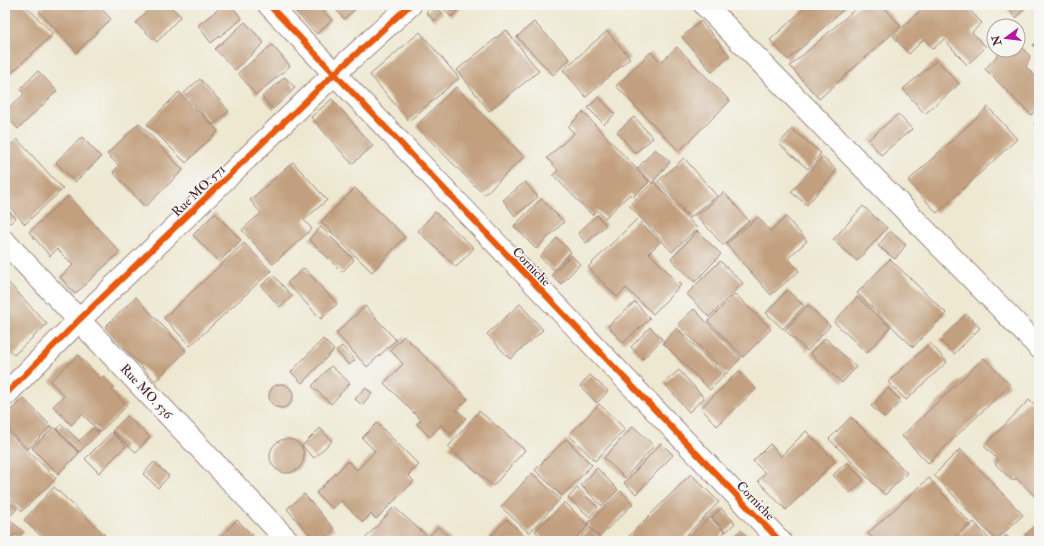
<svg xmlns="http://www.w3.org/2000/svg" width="1044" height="546" font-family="'IM FELL Double Pica',serif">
<rect width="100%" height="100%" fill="#f6f6f2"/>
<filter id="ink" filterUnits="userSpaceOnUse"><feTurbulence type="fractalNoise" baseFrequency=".025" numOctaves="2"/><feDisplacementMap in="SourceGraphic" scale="8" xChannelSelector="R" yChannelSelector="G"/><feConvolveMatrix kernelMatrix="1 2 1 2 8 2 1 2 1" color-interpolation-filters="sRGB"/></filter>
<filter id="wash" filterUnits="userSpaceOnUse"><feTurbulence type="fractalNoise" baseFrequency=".012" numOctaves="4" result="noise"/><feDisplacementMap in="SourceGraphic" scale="16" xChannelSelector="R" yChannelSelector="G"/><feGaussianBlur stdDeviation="0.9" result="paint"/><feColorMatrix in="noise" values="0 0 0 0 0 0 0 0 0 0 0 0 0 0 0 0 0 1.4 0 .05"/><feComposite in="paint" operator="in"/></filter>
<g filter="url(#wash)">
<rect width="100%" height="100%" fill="#eee8d1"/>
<g id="blocks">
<path fill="#c2a07f" d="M5,5H25L53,34L5,79Z
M46,5H98L111,19L77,52L39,11Z
M152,5H168L181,16L157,42L136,23Z
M224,5H231L242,19L211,43L198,25Z
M289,5H317L332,20L317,34Z
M332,5H360L344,19Z
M433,5H434L442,13L434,21L426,12Z
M440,5H463L451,17Z
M808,5H848L788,60L770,40Z
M860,5H882L901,26L819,99L790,66Z
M926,5H944L947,8L950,5H965L982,23L972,32L986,47L967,65L944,39L933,49L924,39L909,54L893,36Z
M1003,5H1028L1016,18Z
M701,21L730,56L712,72L682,37Z
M245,22L264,43L235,70L215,49Z
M534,22L570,59L553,75L517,37Z
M506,30L539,71L489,111L457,70Z
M607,31L630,58L586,97L563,70Z
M420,32L459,78L409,121L370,75Z
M1039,41V53L1033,45Z
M1018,44L1030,56L1026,67L1039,80V108L1031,115L985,69L1003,50H1018Z
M272,45L290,66L256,95L238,73Z
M677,47L730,101L679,151L616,86L651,52L661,62Z
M937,60L959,84L925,114L903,89Z
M38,71L57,91L18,129L5,114V112L24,94L20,89Z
M285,77L295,88L273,109L262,97Z
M200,79L229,111L213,125L184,93Z
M456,87L524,157L484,195L416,126Z
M179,92L218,131L186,163L147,124Z
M599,97L615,114L604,124L588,108Z
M332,99L373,146L352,164L311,117Z
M988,107L1017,139L937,213L908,181Z
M583,112L649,182L633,197L630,194L605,218L597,210L592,215L553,175L558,170L547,158L574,133L568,127Z
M898,114L912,129L881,155L868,140Z
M634,117L653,138L635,153L617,132Z
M1039,118V129L1034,123Z
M139,123L183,170L145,207L113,172L119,166L107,154Z
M792,129L821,153L808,169L779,144Z
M82,137L101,157L75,182L56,162Z
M17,139L63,189L25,224L5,202V150Z
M655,149L670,162L652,183L637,169Z
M822,157L837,170L807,205L791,192Z
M684,158L717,196L690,218L658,181Z
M293,162L327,200L304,220L312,229L273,264L242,230L261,213L250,200Z
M525,182L538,197L515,216L503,200Z
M654,182L697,228L672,252L629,205Z
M355,188L405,237L372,272L321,222Z
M724,192L749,221L723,245L697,216Z
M68,196L120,252L75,294L60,277L73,265L57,249L50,256L29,232Z
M541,199L564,222L536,249L514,226Z
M863,206L887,228L857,261L833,240Z
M5,207L16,218L10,223L5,218Z
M435,212L474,248L456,267L418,231Z
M215,213L241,240L219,262L193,235Z
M597,215L606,225L586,243L578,233Z
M758,217L770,231L786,217L807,241L788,258L799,271L771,295L726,244Z
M637,219L660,242L649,253L681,285L653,314L626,288L617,297L588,267Z
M321,227L354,260L342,272L309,239Z
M697,231L721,254L695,282L671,259Z
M890,231L906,245L895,259L878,246Z
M557,238L571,252L554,270L540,257Z
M244,243L271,271L190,346L164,318Z
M571,255L580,264L561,284L552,275Z
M890,259L946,313L913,347L857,293Z
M720,261L743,283L709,317L687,294Z
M304,268L337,304L321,319L287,283Z
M273,275L292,296L280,307L261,286Z
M5,279L47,324L14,355L5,345Z
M787,290L804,306L783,329L766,313Z
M735,294L771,329L743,357L708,321Z
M136,297L186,351L155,381L105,327Z
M857,297L890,327L867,353L834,322Z
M635,302L650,319L623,343L608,326Z
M520,304L543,330L510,359L487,334Z
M808,305L830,326L807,351L785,330Z
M365,306L396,340L367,367L336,333Z
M694,309L741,358L726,374L678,324Z
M966,314L980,328L954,354L940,340Z
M650,327L662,339L643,359L631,347Z
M677,328L724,376L710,390L663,343Z
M404,336L468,399L457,410L466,418L451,434L441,425L430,437L417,424L421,420L384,383L403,364L390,350Z
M825,338L856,367L842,383L810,353Z
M323,339L334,350L302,383L291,372Z
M930,343L947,362L906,400L888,382Z
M342,346L355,360L349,365L336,351Z
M78,355L101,379L103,376L114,388L112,390L127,406L100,432L82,414L71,425L53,406L64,396L50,381Z
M984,358L1010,385L928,463L902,436Z
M331,366L350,383L331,404L312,386Z
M679,370L704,398L689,412L664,383Z
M739,371L756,389L717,426L701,408Z
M590,375L608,391L597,403L580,386Z
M269 396a12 12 0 1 1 24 0a12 12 0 1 1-24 0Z
M365,388L372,393L362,405L355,399Z
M888,388L901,401L885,418L871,406Z
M23,398L51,426L28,449L5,427V416Z
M1029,400L1039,410V496L1037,498L1016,478L1013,481L995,464L998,460L984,446Z
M599,404L625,429L595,461L569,435Z
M479,411L525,450L493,486L448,447Z
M127,416L150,437L136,452L112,431Z
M851,417L907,473L885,495L829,439Z
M377,423L419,465L408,475L414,481L376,519L371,514L363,522L341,501L332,509L316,493L348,461L357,470L375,451L362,438Z
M62,424L79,441L93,428L99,433L79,452L57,429Z
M633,426L654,446L625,478L604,458Z
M54,427L79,453L58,474L32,448Z
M320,428L332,441L314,458L302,446Z
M5,429L56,478L22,511L5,494Z
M806,431L835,461L786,510L758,481L765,473L753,461L770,444L781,456Z
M112,432L126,446L99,473L85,459Z
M566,439L592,465L562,496L535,470Z
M270 456a17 17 0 1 1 34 0a17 17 0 1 1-34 0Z
M661,443L673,455L636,494L624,483Z
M960,449L1023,515L996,540L934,475Z
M154,462L169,476L158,488L143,474Z
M847,462L864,480L850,493L833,475Z
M597,468L618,490L602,506L581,485Z
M532,473L560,499L529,533L501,507Z
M691,474L719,502L681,541H624Z
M929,478L970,523L950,541H875L868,533Z
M54,487L105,535L99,541H46L24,520Z
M577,488L598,507L590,517L568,498Z
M621,491L633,504L599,537L587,524Z
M304,494L334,529L321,541H315L287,509Z
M7,500L17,509L11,515L5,509V502Z
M565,502L588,526L573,541H545L535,531Z
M394,507L428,537L438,527L453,541H363Z
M721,508L735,523L726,532L712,517Z
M5,515L9,519L5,524Z
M710,517L725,532L716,541H685Z
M507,519L529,541H490L488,539Z
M237,520L258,541H217Z
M11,521L24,532L19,537L15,534L9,541H5V528Z
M974,522L991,541H952Z
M1039,522V541H1031L1025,535Z
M590,528L602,541H577Z
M741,530L751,541H728Z
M1006,535L1012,541H1001Z"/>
</g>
</g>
<g filter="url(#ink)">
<use href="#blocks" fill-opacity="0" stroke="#9c847e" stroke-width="1"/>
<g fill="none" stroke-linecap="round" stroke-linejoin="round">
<g stroke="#9c847e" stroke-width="24">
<path id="street" d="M705,5L1039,347
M5,242L288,541
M5,395L79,320L334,74L410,5"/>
</g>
<g stroke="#9c847e" stroke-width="24">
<path id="secondary" d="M269,5L780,541"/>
</g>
<use href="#street" stroke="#fff" stroke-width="22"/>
<use href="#secondary" stroke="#fff" stroke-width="22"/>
<g stroke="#f6f6f2" stroke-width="8">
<path id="cycleway" d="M269,5L780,541
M5,395L79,320L334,74L410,5"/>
</g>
<use href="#cycleway" stroke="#e8590c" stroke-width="6"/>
</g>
</g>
<g text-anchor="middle" stroke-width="3" stroke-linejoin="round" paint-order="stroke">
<g font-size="13" fill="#4a1f2b" stroke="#f6f6f2">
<text transform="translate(198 190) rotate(-44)" y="5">Rue MO. 571</text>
<text transform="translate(532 266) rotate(46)" y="5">Corniche</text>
<text transform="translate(147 391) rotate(47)" y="5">Rue MO. 536</text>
<text transform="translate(756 500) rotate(46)" y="5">Corniche</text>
</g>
</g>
<rect width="1044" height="546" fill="none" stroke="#f6f6f2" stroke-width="20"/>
<g transform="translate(1006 38) rotate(255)"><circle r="19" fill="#f6f6f2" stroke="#b1a0a2"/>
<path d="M0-3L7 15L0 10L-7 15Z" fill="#b5179e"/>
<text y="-6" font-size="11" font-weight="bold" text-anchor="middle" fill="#4a1f2b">N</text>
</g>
</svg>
